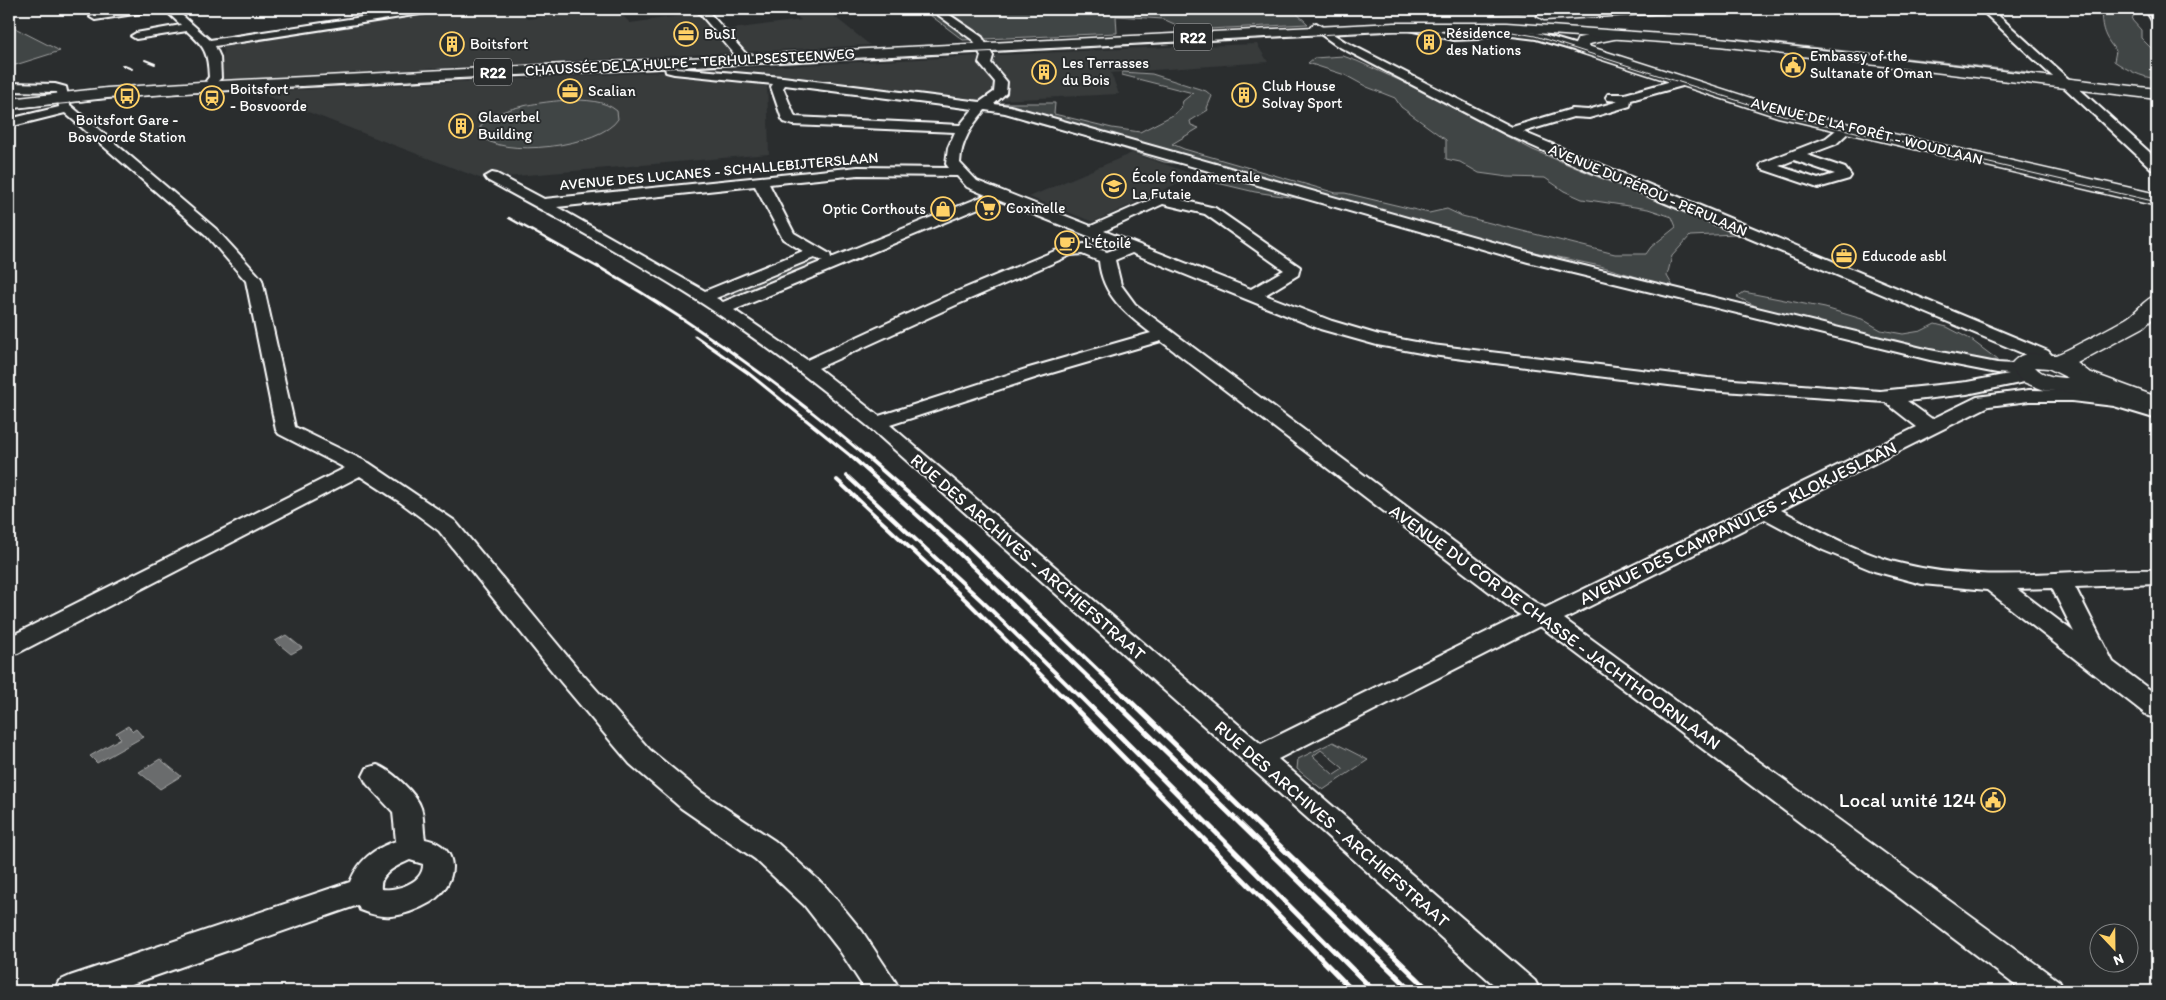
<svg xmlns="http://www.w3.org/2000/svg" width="2166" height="1000" font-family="Itim,sans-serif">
<rect width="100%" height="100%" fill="#2a2d2e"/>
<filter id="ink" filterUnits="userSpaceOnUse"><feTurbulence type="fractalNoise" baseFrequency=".02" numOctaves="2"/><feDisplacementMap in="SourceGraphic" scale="10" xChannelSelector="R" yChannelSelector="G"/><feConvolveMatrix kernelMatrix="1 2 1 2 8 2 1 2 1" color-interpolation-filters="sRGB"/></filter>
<g filter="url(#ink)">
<path fill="#373a3b" d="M436,9H520L527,19L579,12L583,17L622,15L630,23L701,13L724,30L801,20L789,9H825L870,45L222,80L223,46L235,41Z
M1257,44L1268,62L1111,73L1119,94L980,101L767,77L769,154L482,179L256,92L1142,48Z
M1132,153L1196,175L1093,222L1029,197Z"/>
<path fill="#414445" stroke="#a0a2a2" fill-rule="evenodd" d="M922,9H1292L1308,24L1188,30L1163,19L1116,16L1117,33L963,40Z
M1488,9H1592L1491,15L1493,12Z
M2101,9H2157V15L2134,13L2132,20L2141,30V38L2157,54V79C2141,77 2127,70 2114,61L2116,51C2103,35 2102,29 2101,9Z
M9,25L60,51L9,67Z
M1590,29L1741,39L2029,72L2030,76L1591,32Z
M1343,56L1357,61L1403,82L1533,150L1736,234L1690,236L1672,256L1667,276L1674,288L1600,266L1460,236L1350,206L1255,192L1213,182L1191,165L1164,162L1103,142L1026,121L990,105L995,103H1055L1054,114L1112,128L1140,132L1173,115L1181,108L1183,101L1193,93L1122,75V72L1152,74L1206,91L1212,96L1207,108L1208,110L1190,121L1191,125L1199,128L1172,144L1184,149L1336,193H1345L1429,213L1447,209L1462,216L1615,254H1646L1651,247L1676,227L1672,217L1648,209L1582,199L1564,191L1545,178L1508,177L1479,173L1460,162L1446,159V140L1401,107L1395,98L1367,87L1345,75L1308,63L1314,58Z
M569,100C585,100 604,100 617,111L618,119C602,146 499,160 479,134C477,108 550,101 569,100Z
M811,259H816L820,264L734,299H728L721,295Z
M1744,292L1825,308L1862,319L1881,330L1903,334L1921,331L1935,324L1947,327L1970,339L1998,360L1985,361L1944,354L1782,314L1760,308L1737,297Z
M1333,742L1368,760L1323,790L1297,769L1298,759ZM1321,750L1343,768V769L1334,775L1313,756Z"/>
<path fill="#6a6c6d" stroke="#a6a7a7" d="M286,635L302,648L291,654L275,641Z
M128,726L133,731L136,729L143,737L97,763L90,756L121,738L116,733Z
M160,759L181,776L160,789L139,772Z"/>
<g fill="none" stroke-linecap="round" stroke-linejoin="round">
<g stroke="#fff" stroke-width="4">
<path id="street" d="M129,9H152L147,12L95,20L90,17L95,14Z
M164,9H175L210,40L415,9H438L433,12L215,46L220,57L221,78L216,83L212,85L206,81L209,77C208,52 205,47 187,31L136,39L131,36L136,33L181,25Z
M696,9H706L745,53L747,55L745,57H737Z
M930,9H941L982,37L993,56L991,63L1007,82L1006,93L994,104L1010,106L1539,255L1930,350L1997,363L2028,365L2031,369L2030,371L2034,372L2036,376L2034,380L1967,394L1907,401L1932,419L1977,397L2029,390L2093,391L2114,395L2157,407V419L2114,406L2072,401H2029L1989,406L1781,510C1820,531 1860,554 1903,564C1986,585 2073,568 2157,570V584L2075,587L2113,662L2157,695V718L2148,716L1987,590L1922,584L1874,571L1823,550L1765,519L1564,619L2059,981L2064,991H2023L1540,626L1278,759L1535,981L1540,991H1501L869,427C826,392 782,357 736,326C657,272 571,226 487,180L485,177L492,173L497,174L544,199L858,167L949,168L946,164L948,148L955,132L793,125L784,122L782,119L771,87L773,84L674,74L666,72L664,63L670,60L674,61L676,68L783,77L980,102L994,92L995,82L979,63L981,56L974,41ZM785,85L973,109L960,125L795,117L783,88ZM985,110L1005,113L1528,262L1930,360L1997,373L2009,374L1967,382L1880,391L1708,378L1432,345L1379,335L1332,321L1265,295L1298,275L1300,267L1215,208L1161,195L1091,226L977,181L960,163C961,142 971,126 985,110ZM858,175L957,176L967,187L986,195L831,258L830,254L794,233L769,184ZM755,186L783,239L803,251L705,291L557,207ZM998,200L1118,248L1107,252L1084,244L1062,248L944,297L807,360L734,310ZM1163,204L1205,214L1284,270L1251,289L1104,231ZM1132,253L1320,329L1377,345L1432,355L1708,390L1885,402L1917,427L1545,608L1533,601L1135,304L1121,285L1115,260ZM1082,254L1099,261C1102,295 1126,314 1151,333L1029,368L879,416L818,368L956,305L1071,255ZM814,258L823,261L723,302L716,298ZM1161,341L1517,613L1521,615L1261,744L890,425L1041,376ZM2052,588L2074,632L2017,589Z
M1980,9H1991L2157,159V170L2152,169Z
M1316,23L1344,41L1512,127L1572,109L1588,110L1619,101L1608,100L1606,97L1608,94H1625L1682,78L1686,79L1688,82L1686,85L1631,100L1630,106L1589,118L1573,117L1523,132L2048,351L2057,361L2054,365C2042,368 2033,358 2022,353L1568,162L1506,134L1336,45L1312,28L1311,26Z
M1408,24C1427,29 1446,35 1466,34C1478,33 1495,23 1503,25V28L1537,33L1584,47L1586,49L1580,52L1536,39L1495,34L1478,39L1454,40L1404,29L1403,27Z
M9,83L55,84L66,87L70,105L216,229L260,277L262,280L295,427L369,463L455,521L578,669L650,750L701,792L775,841L826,887L862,931L895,981L900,991H866L840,951L804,905L755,859L681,808L630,764L560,681L439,531L400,502L360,476L18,653L9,655V637L345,468L279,434L276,430L246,281L206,235L65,113L9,127V119L59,107L57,92L9,91Z
M1846,125L1852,129L1836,144L1807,155L1845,168L1851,176L1849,179L1818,188L1762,169L1760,166L1762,163L1826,138L1841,126ZM1794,160L1835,174L1818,179L1779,166Z
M377,765C390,769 417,794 421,808C424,817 423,829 425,839C462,846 458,884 431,902C419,909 404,915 391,916C381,917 370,914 360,910L358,905L112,991H54L59,981L70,976L350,882C359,860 373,849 396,841L393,812L367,784L363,776L367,768ZM410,860L423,864C424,883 396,891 381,889C379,873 397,866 410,860Z"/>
</g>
<g stroke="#fff" stroke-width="3">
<path id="secondary" d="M1614,31L1619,32L1621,35L1619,38L1589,44L1588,46L1788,110L2157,194V206L1778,117L1575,51L1573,48L1578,38Z
M2157,295V314L2144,327L2077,363L2089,372L2157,397V411L2076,393L2044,390L2021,381L2010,366C2023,347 2037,356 2055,355C2060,355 2119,323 2127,318C2138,311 2144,299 2157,295ZM2035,367L2048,368L2068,378C2058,378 2042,376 2035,367Z"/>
</g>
<g stroke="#fff" stroke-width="3">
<path id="primary" d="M1600,9H1670L1663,13L1544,20L1537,16L1544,12Z
M1395,23H1506L1719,38L2157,89V99L1719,46L1506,31H1395L201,92L107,98L9,109V99L107,88L201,82Z"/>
</g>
<use href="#street" fill="#2a2d2e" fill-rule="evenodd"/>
<use href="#secondary" fill="#2a2d2e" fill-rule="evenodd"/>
<use href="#primary" fill="#2a2d2e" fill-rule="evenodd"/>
<path stroke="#fff" stroke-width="1" d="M9,109L134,97L272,88L1375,32L1474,31L1512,32L1535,36L1783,115L2157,202"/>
<path stroke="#fff" stroke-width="2" d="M2147,14L2157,31
M145,60L155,64
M122,65L132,69"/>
<path stroke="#fff" stroke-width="2.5" d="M509,218L599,268"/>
<path stroke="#fff" stroke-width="3" d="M597,266C692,321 783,386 867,457
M695,336L748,373L852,457"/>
<path stroke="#fff" stroke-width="4" d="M851,456L945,540L1109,697
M866,456L962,540L1126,697
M847,476L982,601L1080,697
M837,480L970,604L1063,697"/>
<path stroke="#fff" stroke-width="5" d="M1062,695L1353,991
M1079,695L1374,991
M1108,695L1412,991
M1124,695L1430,991"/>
</g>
</g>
<defs>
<g id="office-ring" transform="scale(1.25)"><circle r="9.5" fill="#2a2d2e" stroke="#ffd166" stroke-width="1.5"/><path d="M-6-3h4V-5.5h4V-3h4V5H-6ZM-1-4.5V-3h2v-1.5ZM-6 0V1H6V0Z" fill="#ffd166"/></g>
<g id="building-ring" transform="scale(1.25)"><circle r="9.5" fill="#2a2d2e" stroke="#ffd166" stroke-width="1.5"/><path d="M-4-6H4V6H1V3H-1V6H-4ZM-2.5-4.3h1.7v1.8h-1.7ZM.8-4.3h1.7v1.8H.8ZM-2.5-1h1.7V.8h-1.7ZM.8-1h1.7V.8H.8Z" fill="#ffd166"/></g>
<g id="civic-ring" transform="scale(1.25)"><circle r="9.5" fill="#2a2d2e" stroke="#ffd166" stroke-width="1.5"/><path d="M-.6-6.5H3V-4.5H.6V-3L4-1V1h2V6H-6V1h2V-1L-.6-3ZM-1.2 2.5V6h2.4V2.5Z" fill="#ffd166"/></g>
<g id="bus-ring" transform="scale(1.25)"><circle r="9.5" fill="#2a2d2e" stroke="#ffd166" stroke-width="1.5"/><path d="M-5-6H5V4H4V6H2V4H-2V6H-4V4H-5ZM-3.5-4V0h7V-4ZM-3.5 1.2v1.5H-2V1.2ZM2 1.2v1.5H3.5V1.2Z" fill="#ffd166"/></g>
<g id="station-ring" transform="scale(1.25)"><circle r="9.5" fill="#2a2d2e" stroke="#ffd166" stroke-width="1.5"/><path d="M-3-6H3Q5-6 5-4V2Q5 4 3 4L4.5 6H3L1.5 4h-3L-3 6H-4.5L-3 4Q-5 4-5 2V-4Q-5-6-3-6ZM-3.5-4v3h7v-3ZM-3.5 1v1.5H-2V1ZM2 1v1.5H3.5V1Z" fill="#ffd166"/></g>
<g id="school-ring" transform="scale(1.25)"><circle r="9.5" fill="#2a2d2e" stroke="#ffd166" stroke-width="1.5"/><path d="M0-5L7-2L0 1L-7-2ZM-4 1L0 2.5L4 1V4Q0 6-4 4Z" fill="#ffd166"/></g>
<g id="supermarket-ring" transform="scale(1.25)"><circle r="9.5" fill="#2a2d2e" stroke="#ffd166" stroke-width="1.5"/><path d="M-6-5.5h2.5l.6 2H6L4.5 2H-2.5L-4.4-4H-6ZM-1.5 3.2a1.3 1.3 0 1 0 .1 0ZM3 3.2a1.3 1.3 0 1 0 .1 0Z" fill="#ffd166"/></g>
<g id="shop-ring" transform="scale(1.25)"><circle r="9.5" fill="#2a2d2e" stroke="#ffd166" stroke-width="1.5"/><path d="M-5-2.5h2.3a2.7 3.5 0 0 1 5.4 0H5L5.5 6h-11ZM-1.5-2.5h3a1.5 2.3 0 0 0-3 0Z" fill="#ffd166"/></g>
<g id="cafe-ring" transform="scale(1.25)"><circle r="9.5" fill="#2a2d2e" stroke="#ffd166" stroke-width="1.5"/><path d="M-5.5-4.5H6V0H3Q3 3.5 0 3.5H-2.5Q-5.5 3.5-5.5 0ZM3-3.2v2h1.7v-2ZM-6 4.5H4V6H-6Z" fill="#ffd166"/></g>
</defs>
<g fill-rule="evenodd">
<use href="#office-ring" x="686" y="34"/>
<use href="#building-ring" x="1429" y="42"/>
<use href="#building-ring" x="452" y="44"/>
<use href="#civic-ring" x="1793" y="65"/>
<use href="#building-ring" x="1044" y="72"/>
<use href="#office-ring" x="570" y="91"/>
<use href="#building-ring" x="1244" y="95"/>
<use href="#bus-ring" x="127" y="96"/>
<use href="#station-ring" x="212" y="98"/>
<use href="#building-ring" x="461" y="126"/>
<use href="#school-ring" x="1114" y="186"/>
<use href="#supermarket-ring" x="988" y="208"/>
<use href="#shop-ring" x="943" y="209"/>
<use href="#cafe-ring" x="1067" y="243"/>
<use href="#office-ring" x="1844" y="256"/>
<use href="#civic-ring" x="1993" y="800"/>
</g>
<g text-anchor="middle" stroke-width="4" stroke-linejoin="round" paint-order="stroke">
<g font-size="15" fill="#fff" stroke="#2a2d2e" text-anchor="start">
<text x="1446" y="38">Résidence<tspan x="1446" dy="17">des Nations</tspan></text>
<text x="704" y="39">BuSI</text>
<text x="470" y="49">Boitsfort</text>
<text x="1810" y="61">Embassy of the<tspan x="1810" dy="17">Sultanate of Oman</tspan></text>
<text x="1062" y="68">Les Terrasses<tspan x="1062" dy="17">du Bois</tspan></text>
<text x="1262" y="91">Club House<tspan x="1262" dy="17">Solvay Sport</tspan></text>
<text x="230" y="94">Boitsfort<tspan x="230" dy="17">- Bosvoorde</tspan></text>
<text x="588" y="96">Scalian</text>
<text x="478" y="122">Glaverbel<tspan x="478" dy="17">Building</tspan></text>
<text x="127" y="125" text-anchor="middle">Boitsfort Gare -<tspan x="127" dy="17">Bosvoorde Station</tspan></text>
<text x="1132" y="182">École fondamentale<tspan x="1132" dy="17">La Futaie</tspan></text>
<text x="1006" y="213">Coxinelle</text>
<text x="926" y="214" text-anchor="end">Optic Corthouts</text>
<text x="1084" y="248">L'Étoilé</text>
<text x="1862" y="261">Educode asbl</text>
</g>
<g font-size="15" fill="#fff" stroke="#2a2d2e">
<text transform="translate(690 62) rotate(-3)" y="5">CHAUSSÉE DE LA HULPE - TERHULPSESTEENWEG</text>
<text transform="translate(1867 131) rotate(14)" y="5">AVENUE DE LA FORÊT - WOUDLAAN</text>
<text transform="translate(719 171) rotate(-5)" y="5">AVENUE DES LUCANES - SCHALLEBIJTERSLAAN</text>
<text transform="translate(1648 190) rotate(23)" y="5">AVENUE DU PÉROU - PERULAAN</text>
</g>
<g fill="#2a2d2e" stroke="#bfc0c0" stroke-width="1">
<rect x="1174" y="23.5" width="38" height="27" rx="4"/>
<rect x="474" y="58.5" width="38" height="27" rx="4"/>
</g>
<g font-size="16" font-weight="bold" fill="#fff">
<text x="1193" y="43">R22</text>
<text x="493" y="78">R22</text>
</g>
<g font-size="18" fill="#fff" stroke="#2a2d2e">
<text transform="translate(1738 523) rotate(-26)" y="6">AVENUE DES CAMPANULES - KLOKJESLAAN</text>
<text transform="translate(1028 557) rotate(41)" y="6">RUE DES ARCHIVES - ARCHIEFSTRAAT</text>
<text transform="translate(1555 627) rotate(36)" y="6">AVENUE DU COR DE CHASSE - JACHTHOORNLAAN</text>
<text transform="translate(1332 824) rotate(41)" y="6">RUE DES ARCHIVES - ARCHIEFSTRAAT</text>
</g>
<g font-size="21" fill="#fff" stroke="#2a2d2e" text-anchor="end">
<text x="1976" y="807">Local unité 124</text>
</g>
</g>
<rect width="2166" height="1000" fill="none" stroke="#2a2d2e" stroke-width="30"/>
<rect x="15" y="15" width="2136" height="970" fill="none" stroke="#fff" stroke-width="2" filter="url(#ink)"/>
<g transform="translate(2114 948) rotate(158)"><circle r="24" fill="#2a2d2e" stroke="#7f8182"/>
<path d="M0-4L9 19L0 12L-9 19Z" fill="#ffd166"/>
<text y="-8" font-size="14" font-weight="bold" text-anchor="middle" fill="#ffffff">N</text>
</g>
</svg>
